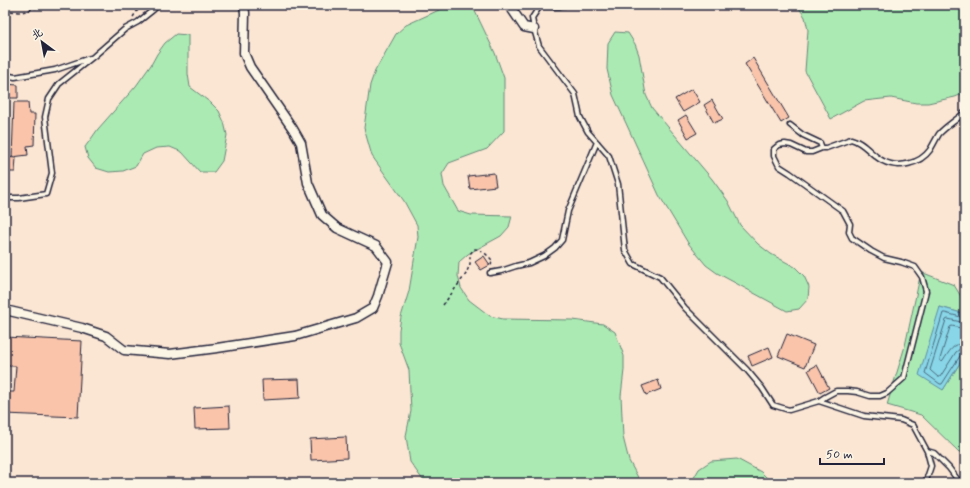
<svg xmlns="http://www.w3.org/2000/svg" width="970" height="488" font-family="Mynerve,'LXGW WenKai TC',sans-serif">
<rect width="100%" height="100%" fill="#fbe6d3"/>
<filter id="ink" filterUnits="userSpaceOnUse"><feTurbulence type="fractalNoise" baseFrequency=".025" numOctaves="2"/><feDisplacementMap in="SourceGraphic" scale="8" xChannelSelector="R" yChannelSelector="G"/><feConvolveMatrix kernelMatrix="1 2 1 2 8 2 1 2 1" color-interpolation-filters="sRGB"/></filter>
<g filter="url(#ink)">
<path fill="#abebb3" stroke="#668677" d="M450,5H472L495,53L504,78V131L487,149L449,163L442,174L444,186L458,211L471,215L512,216L509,227L501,236L468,254L459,262L458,276L461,288L469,300L490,316L503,319L573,320L603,324L615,332L624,356V370L621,396L623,437L629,461L641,483H425L410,462L406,436L411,411L409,370L399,343V330L401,317L409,291L418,237L417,225L404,201L372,156L364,128L370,85L375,71L396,34L406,25Z
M797,5H965V93L955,97L928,103H916L891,98L864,101L831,119L805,71L808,30L805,17Z
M615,32L628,33L635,44L639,55L646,95L652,108L712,179L728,201L740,225L758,244L771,254L795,267L804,276L809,287L808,299L799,309L787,311L717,273L706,265L688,243L659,195L613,95L607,69L608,43Z
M176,34L188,35V74L190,87L211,103L219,111L224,122L227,135L222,161L214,172H200L182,152L170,147L156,148L143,154L136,166L123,171L109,172L96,168L88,158L85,147L91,139L98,129L136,86L151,65L157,54L165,43Z
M921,272L954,285L965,303V314L940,307L943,390L965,355V452H959L921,415L887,405L905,346Z
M737,459L761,472L772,483H691L699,469L711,461Z"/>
<path fill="#88d6e7" stroke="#5f8ea2" d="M940,307L965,314V355L943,390L919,375Z"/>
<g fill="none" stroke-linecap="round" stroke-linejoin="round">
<path stroke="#4b6a80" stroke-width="1" d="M965,318L945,313H943L925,373L940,384H942L960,356L962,354H965
M965,323L948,319L946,320L930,370L931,371L938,377H940L956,352L960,349H965
M965,329L952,326L950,327L940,359V361L942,362L943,361C949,352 953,343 965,343"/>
</g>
<path fill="#f9c4aa" stroke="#22223b" d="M753,58L789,118L781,123L745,64Z
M5,84L18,85V98H5Z
M692,89L700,102L683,112L675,99Z
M712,100L723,119L714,123L704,105Z
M14,102H28L29,114H35L34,145L27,146L28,155L12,157Z
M686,115L697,133L688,138L678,120Z
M5,157L16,158L15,172H5Z
M494,173L496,186L470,189L468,176Z
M484,256L490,265L481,270L475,262Z
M787,334L814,345L805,367L778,356Z
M5,337L82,341L78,417L5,414V392H14L16,366H5Z
M769,347L773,357L752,366L748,356Z
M817,365L829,388L820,393L808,370Z
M299,379L300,398L263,400L262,380Z
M658,380L661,389L646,395L642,386Z
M229,406L230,428L195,429L194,408Z
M346,437L347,458L311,460L310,439Z"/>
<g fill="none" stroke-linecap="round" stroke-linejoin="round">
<g stroke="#22223b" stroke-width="7">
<path id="service" d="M564,5L559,6H540L532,18L534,29L539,46L575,94L580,117L588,132L609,156L618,184L625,250L633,264L660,277L685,308L747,370L762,388L773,405L789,410L819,401L864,416L901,420L913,425L927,451L931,466L928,475L925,483
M5,75L15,77L55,70L90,58
M790,125L803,135L820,143L822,148
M5,198H19L46,194L52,173L45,117L49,99L59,84L94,56L125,29L138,22L153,10L158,5
M490,273L501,271L516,266L529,263L544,256L555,248L562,240L568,211L597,142
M819,401L825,397L836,391H848L857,392L870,396H880L887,393L904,378L926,291L922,277L915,267L901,262L884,258L871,251L852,238L849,232L850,224L843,211L790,173L779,166L774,156V149L779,145L785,144L791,145L806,152H812L822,148H826L851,139C864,142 871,155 883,161C898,169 920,164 930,150C933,145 936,139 939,134C946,126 957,120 965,112
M927,451L934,453L949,468L960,483"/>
</g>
<g stroke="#22223b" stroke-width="11">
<path id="minor" d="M509,5L524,27L534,29
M5,310L82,328L106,336L124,350L170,354L217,348L295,336L356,318L373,308L378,296L388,262L376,246L337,228L322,215L308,183L301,143L293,129L250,67L244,53L245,13L244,5"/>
</g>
<path stroke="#22223b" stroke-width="1.5" stroke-dasharray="3 3" stroke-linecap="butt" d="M5,11L22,12L46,5
M133,17L141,5
M443,305L466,274L470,264V254L474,249C482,249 487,255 492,260L491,267"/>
<use href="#service" stroke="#fcf5e5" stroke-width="4"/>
<use href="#minor" stroke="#fcf5e5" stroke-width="8"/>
</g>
</g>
<rect width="970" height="488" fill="none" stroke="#fcf5e5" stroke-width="20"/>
<rect x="10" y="10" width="950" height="468" fill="none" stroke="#22223b" stroke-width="1.5" filter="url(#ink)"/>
<g transform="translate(42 42) rotate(328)" stroke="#fcf5e5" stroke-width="3" paint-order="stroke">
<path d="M0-3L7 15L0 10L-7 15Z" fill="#22223b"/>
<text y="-6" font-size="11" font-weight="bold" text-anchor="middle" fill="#22223b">北</text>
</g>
<path d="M820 458v6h64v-6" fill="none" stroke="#22223b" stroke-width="2"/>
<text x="826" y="458" font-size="12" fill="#22223b" stroke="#fcf5e5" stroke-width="3" paint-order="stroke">50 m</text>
</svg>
